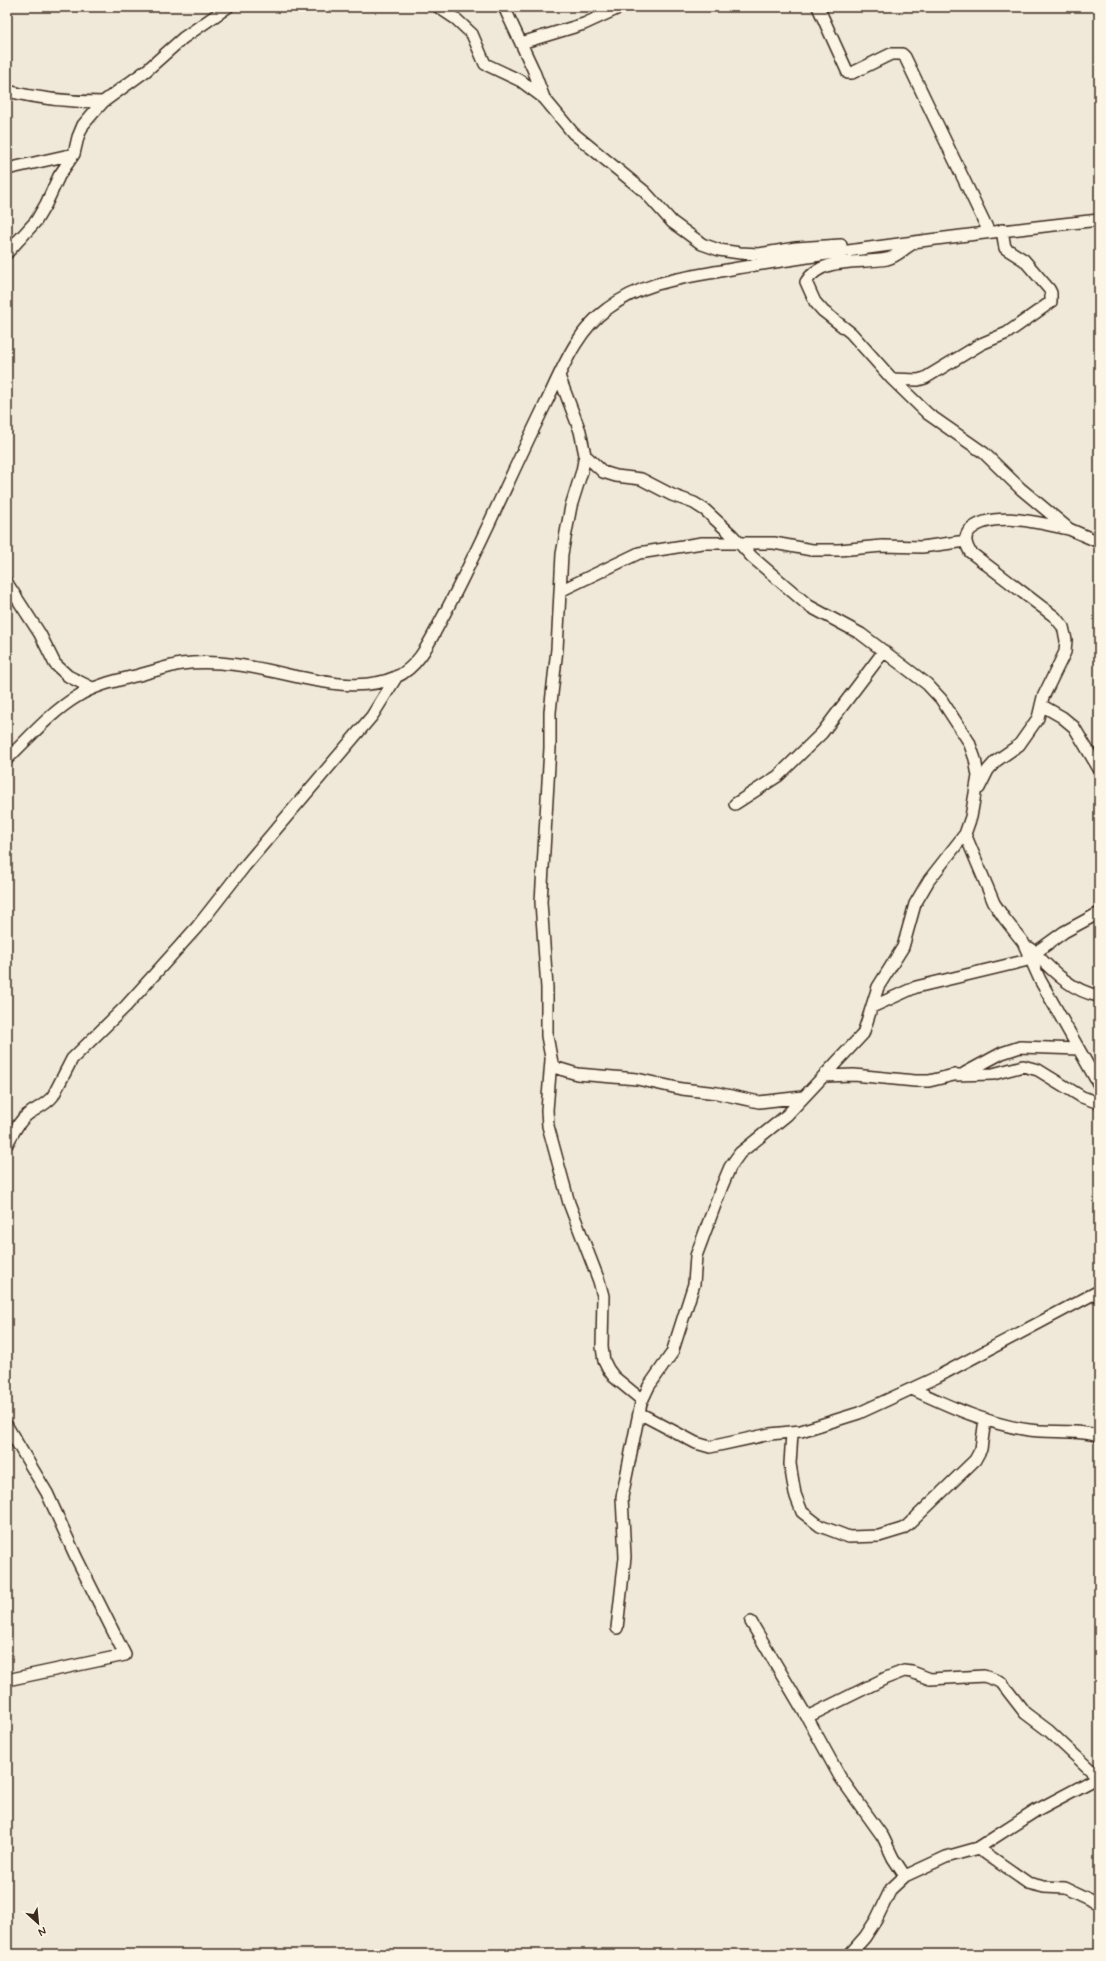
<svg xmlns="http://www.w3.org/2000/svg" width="1106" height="1961" font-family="Mynerve,sans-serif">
<rect width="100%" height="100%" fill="#f0e9d9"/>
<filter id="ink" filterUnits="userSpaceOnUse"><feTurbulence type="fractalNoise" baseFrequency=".025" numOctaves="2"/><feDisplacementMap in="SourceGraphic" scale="8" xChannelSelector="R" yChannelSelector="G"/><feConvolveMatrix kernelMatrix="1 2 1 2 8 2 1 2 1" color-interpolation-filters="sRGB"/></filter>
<g filter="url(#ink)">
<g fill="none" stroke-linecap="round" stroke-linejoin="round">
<g stroke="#3b2a1e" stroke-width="14">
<path id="minor" d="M438,7L456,19L472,34L485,64L521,81L544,98L573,133L645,192L672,222L702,244L719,250L740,253L759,254L796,248L841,245
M504,7L533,69L544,98
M818,7L848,73H852L891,54H902L905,57L989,232
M521,43L584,24L621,7
M7,91C39,99 70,102 103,102
M7,169L74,154
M914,243C904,248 898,256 887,259C861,264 821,256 806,282L815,302L823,311L851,333L892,379L928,414L984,453L1021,489L1069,529L1099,542
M7,253L36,221L46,204L59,176L74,154L78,137L83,125L94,112L103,102L147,70L183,38L228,7
M559,376L580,431L585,455L582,471L571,506L562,554L557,649L550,712V748L541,902L547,988V1036L552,1063L557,1068L577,1074L637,1079L682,1089L717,1093L759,1102L803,1097
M892,379L918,380L925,378L981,344L1007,333L1051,302V293L1049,289L1024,260L1005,248L1002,230
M585,455L603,472L616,476L641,479L672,495L694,503L705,510L732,535L752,557L809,606L861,634L927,684L941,699L969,742L975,759L978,776L971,817L965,834L929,880L915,904L903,947L878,987L863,1034L787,1115L740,1153L730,1167L722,1186L696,1256L694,1284L672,1353L649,1386L641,1403L622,1497L625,1557L617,1628
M7,583L40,634L55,664L68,676L92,688
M560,591L639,553L702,543H774L812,550H839L882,546L922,547L966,541
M1041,705L1062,717L1074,727L1099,769
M7,759C29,738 51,712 78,696C96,685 115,681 135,676C151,672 165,667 181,664C218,659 254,667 289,675C323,682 362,692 396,677C421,666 432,636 445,613C481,545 511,474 545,405C561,372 576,331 607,309C640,284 675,279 715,272C742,267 769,263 795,259C896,243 998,231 1099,220
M979,788L988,770L996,761L1019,745L1038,718L1043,697L1065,652L1066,640L1063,627L1055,617L970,552C966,545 963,537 970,530C992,509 1043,524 1069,529
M735,804L778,776L822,733L884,651
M965,834L994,903L1004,918L1023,942L1040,980L1099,1085
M1030,948C1050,968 1070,991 1099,996
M872,1007L916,987L1024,961L1064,932L1099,913
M551,1060L547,1110L548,1126L569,1203L599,1281L603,1296L602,1347L604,1361L608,1369L614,1377L642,1400
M965,1073L1002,1053L1020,1047L1079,1049
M824,1076L854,1075L915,1081H929L954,1075L993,1074L1023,1066L1038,1070L1082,1097L1099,1103
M7,1144C13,1134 17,1123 27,1115C35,1109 46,1105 53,1096L72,1059L126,1006L197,927L244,867L372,716L397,676
M912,1389C949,1406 987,1424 1029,1430C1052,1433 1077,1429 1099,1436
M639,1413L696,1443L710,1447L770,1434L801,1431L859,1413L937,1377L1099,1291
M7,1426L47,1493L76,1557L125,1655L7,1680
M792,1433L790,1464L795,1494L802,1512L820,1526L849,1537L879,1536L902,1529L908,1525L975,1460L981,1449L985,1419
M751,1622L807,1717L840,1777L883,1837L893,1858L905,1876
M807,1717L886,1678L904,1671L912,1672L930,1679L984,1676L1001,1682L1025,1713L1049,1731L1098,1777
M978,1848L1028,1883L1044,1887L1065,1888L1099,1904
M850,1954L865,1937L876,1920L891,1889L905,1876L946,1857L978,1848L1037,1810L1099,1777"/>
</g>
<use href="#minor" stroke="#fcf5e5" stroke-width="11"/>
</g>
</g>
<rect width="1106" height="1961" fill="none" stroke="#fcf5e5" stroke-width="24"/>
<rect x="12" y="12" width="1082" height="1937" fill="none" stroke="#3b2a1e" stroke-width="1.5" filter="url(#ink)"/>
<g transform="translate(38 1923) rotate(153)" stroke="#fcf5e5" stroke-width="3" paint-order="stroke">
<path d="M0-3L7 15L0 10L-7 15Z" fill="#3b2a1e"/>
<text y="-6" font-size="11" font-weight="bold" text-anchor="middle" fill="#3b2a1e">N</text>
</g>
</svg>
